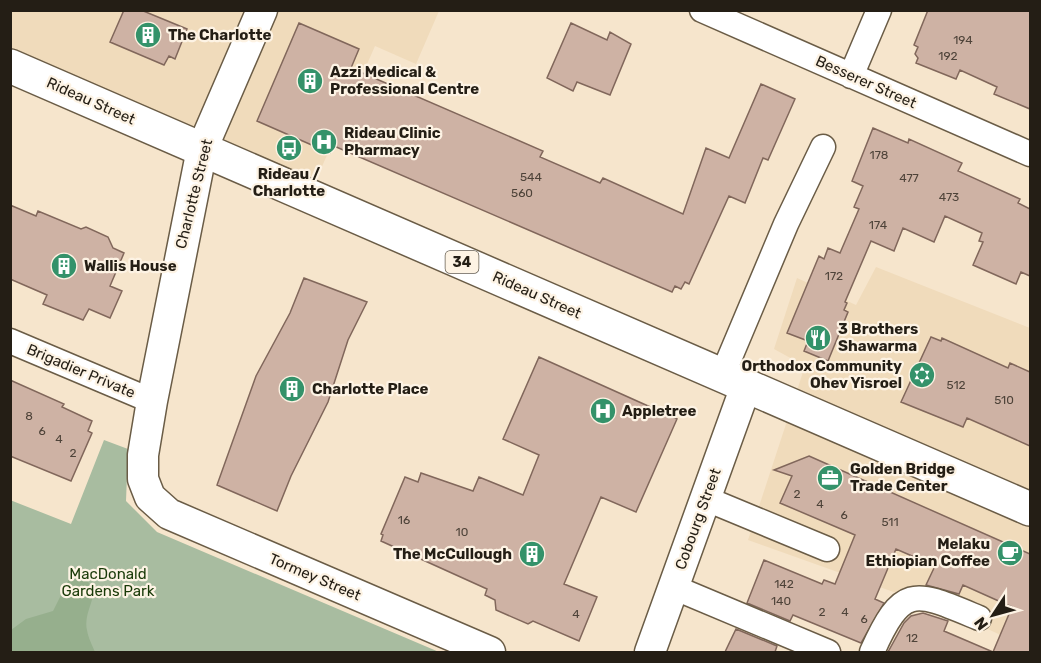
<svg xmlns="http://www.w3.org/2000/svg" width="1041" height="663" font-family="Rubik,sans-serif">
<rect width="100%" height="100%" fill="#f6e5cc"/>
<path fill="#f0dbbb" d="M11,11H439L416,64L375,46L309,196L11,66Z
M876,267L1030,328V649L958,615L748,540L805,366L774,349L797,278L856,305Z"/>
<path fill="#a8bca0" d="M104,440L128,449L126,501L157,532L439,652H11L10,500L71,524Z"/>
<path fill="#96af8d" d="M79,573C107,595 83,604 87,630C88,637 92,645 95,652H11V630L26,619L53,611L71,575Z"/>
<path fill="#ceb2a4" stroke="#81675b" stroke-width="1.5" d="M124,10H141L187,29L175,59L169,56L164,65L110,42Z
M928,10H1030V109L994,94L997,87L960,70L956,79L916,63L918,58L915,54L918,47L914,45Z
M299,23L359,49L351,68L543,151L540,157L600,183L603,178L683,214L706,148L729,158L761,84L795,99L768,160L763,158L745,203L729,196L689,284L685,282L681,289L675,286L672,292L334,146L330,153L257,121Z
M571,23L607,40L610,32L631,44L610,95L577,82L573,91L547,78Z
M873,128L908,143L909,139L962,163L958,171L1020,199L1018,203L1030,209V276L1021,272L1016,284L973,265L983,242L979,241L982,233L945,216L934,242L903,228L894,251L871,241L845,302L847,303L844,310L848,312L828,361L804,351L808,341L787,333L819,256L824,259L828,248L840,253L859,209L854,207L863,186L852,181Z
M10,205L36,216L38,211L81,229L86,227L108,237L113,248L124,253L110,286L122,291L110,318L89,309L83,320L43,304L47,295L10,279Z
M304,278L367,302L348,340L328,402L291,476L277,511L217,485L256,376L290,313Z
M931,337L941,341L942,338L1008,368L1010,363L1030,372V446L967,418L963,427L901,402Z
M539,357L677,419L636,512L601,497L564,584L597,597L579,641L533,621L528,624L496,610L495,600L485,595L487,589L381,541L383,535L381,534L405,477L418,482L421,473L473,491L479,477L523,495L539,455L503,439Z
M10,380L64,404L62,407L92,421L88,431L92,433L71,481L10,456Z
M809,456L1030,554V652H888L904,623L911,616L923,613L948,621L944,631L993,652L1012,607L963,585L959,594L926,585L935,566L896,549L875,599L884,603L861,643L793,615L790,621L747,603L764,560L822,584L824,580L835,584L855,535L780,503L792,476L774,470Z
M736,629L777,646L775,652H725Z"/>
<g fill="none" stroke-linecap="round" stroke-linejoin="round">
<g stroke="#6a5c46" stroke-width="27">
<path id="minor" d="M702,10L1030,154
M851,76L879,10
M10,341L152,401
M722,376L786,224L823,147
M704,498L827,549
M673,587L828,652
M872,652C903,583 914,591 979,618"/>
</g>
<g stroke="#6a5c46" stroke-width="33">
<path id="tertiary" d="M262,10L202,149L152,401L143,455V479L150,497L169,514L490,652
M650,652L746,386"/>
</g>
<g stroke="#6a5c46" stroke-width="36">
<path id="primary" d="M10,66L1030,509"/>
</g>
<use href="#minor" stroke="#fff" stroke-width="24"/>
<use href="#tertiary" stroke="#fff" stroke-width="30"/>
<use href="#primary" stroke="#fff" stroke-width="33"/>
</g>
<defs>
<g id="building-disc" transform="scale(1.35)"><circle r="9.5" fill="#34926a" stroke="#fdf3e4"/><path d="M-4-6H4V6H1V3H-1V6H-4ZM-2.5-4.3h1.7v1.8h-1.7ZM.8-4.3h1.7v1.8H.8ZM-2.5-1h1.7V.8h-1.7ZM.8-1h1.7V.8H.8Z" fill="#fff"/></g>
<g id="hospital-disc" transform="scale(1.35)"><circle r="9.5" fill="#34926a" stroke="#fdf3e4"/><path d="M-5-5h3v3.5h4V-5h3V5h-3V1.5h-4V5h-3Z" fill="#fff"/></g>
<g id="bus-disc" transform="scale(1.35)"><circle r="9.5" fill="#34926a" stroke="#fdf3e4"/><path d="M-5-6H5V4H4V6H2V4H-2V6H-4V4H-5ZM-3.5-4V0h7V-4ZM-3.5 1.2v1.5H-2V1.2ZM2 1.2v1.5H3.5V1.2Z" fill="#fff"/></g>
<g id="restaurant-disc" transform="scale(1.35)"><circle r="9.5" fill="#34926a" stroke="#fdf3e4"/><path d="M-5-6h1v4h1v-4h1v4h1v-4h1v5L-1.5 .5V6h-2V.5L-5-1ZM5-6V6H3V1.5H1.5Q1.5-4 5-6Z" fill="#fff"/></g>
<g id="synagogue-disc" transform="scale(1.35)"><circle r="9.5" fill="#34926a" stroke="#fdf3e4"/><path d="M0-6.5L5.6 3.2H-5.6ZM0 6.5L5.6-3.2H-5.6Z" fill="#fff"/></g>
<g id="office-disc" transform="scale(1.35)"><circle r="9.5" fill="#34926a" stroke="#fdf3e4"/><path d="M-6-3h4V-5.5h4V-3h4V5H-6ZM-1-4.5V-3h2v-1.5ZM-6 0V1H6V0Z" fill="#fff"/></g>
<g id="cafe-disc" transform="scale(1.35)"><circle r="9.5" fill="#34926a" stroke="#fdf3e4"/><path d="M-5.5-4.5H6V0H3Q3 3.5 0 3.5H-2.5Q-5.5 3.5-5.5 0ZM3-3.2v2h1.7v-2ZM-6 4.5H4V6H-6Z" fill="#fff"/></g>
</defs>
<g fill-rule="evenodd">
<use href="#building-disc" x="148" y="35"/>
<use href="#building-disc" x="310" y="81"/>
<use href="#hospital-disc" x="324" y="142"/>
<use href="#bus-disc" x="289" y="148"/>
<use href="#building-disc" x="64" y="266"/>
<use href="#restaurant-disc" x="818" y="338"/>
<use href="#synagogue-disc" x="922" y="375"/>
<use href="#building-disc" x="292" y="389"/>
<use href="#hospital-disc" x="603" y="411"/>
<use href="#office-disc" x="830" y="478"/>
<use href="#cafe-disc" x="1010" y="553"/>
<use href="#building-disc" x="532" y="554"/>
</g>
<g text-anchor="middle" stroke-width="4.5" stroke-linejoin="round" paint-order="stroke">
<g font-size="12" fill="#4e4339">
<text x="963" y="44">194</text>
<text x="948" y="60">192</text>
<text x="879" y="159">178</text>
<text x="531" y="181">544</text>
<text x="909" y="182">477</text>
<text x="522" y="197">560</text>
<text x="949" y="201">473</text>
<text x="878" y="229">174</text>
<text x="834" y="280">172</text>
<text x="956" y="389">512</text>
<text x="1004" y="404">510</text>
<text x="29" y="420">8</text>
<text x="42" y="435">6</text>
<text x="59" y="443">4</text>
<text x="73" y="457">2</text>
<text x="797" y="498">2</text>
<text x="820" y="508">4</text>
<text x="844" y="519">6</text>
<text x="404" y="524">16</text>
<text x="890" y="526">511</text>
<text x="462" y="536">10</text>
<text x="784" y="588">142</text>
<text x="781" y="605">140</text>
<text x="822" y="616">2</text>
<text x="845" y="616">4</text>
<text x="576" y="618">4</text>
<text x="864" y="623">6</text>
<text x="912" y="642">12</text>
</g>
<rect fill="#fdf3e4" stroke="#655e53" stroke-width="1.5" x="445.5" y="251" width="33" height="22" rx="4.5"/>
<g font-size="14" font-weight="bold" fill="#241e15">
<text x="462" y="267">34</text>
</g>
<g font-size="15" font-weight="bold" fill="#241e15" stroke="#fdf3e4" text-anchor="start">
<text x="168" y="40">The Charlotte</text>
<text x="330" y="77">Azzi Medical &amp;<tspan x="330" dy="17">Professional Centre</tspan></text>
<text x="344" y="138">Rideau Clinic<tspan x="344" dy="17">Pharmacy</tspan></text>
<text x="289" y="179" text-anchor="middle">Rideau /<tspan x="289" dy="17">Charlotte</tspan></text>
<text x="84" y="271">Wallis House</text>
<text x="838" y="334">3 Brothers<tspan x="838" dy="17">Shawarma</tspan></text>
<text x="902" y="371" text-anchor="end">Orthodox Community<tspan x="902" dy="17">Ohev Yisroel</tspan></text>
<text x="312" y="394">Charlotte Place</text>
<text x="622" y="416">Appletree</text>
<text x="850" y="474">Golden Bridge<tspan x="850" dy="17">Trade Center</tspan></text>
<text x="990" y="549" text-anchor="end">Melaku<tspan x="990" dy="17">Ethiopian Coffee</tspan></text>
<text x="512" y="559" text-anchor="end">The McCullough</text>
</g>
<g font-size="15" fill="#241e15" stroke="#fdf3e4">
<text transform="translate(866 82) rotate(24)" y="5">Besserer Street</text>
<text transform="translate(91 101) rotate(24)" y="5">Rideau Street</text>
<text transform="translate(194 194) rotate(-76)" y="5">Charlotte Street</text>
<text transform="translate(537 295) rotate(24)" y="5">Rideau Street</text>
<text transform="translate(81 371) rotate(23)" y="5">Brigadier Private</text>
<text transform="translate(698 519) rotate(-70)" y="5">Cobourg Street</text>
<text transform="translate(315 577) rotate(23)" y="5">Tormey Street</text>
</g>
<g font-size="15" fill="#193a08" stroke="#fdf3e4">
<text x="108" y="579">MacDonald<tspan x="108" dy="17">Gardens Park</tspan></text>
</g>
</g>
<rect width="1041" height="663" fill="none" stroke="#241e15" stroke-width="24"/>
<g transform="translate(993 615) rotate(234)" stroke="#fdf3e4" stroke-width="4.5" paint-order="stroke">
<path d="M0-4.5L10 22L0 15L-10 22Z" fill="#241e15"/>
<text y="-9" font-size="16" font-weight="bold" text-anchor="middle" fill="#241e15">N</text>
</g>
</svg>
